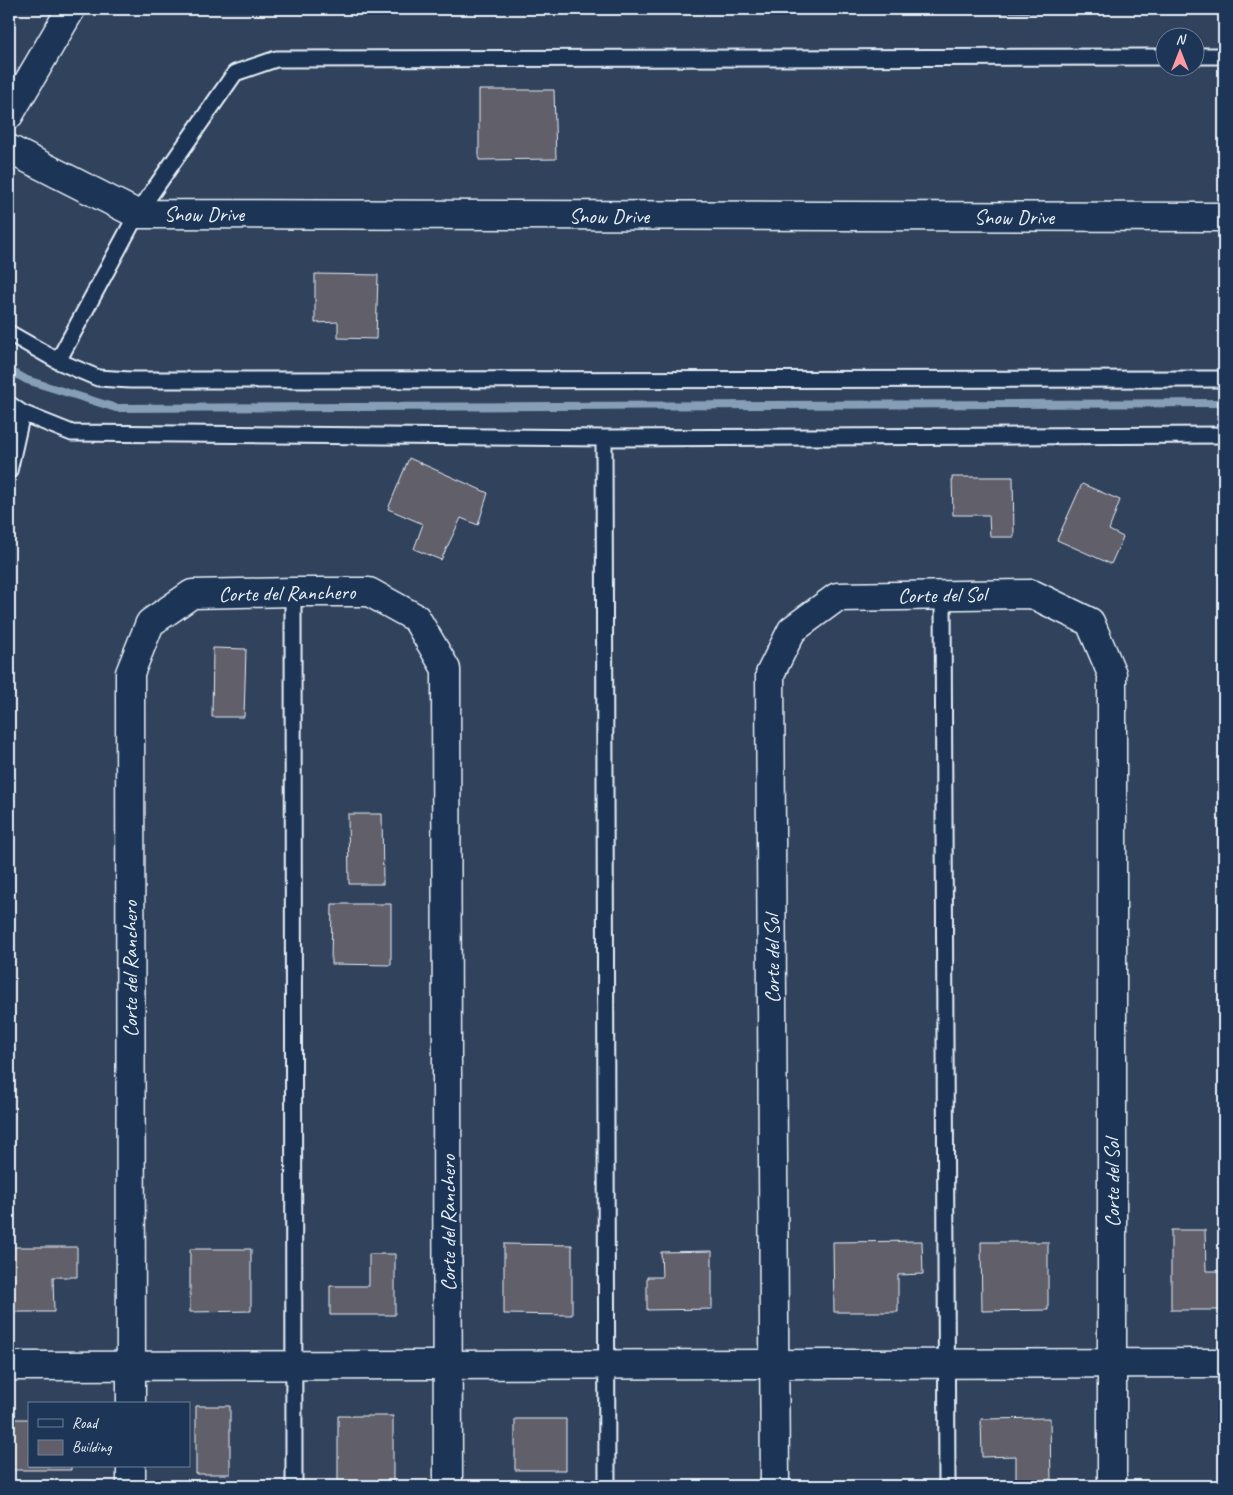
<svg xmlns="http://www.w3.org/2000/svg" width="1233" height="1495" font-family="Caveat,sans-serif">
<rect width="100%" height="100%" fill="#31425d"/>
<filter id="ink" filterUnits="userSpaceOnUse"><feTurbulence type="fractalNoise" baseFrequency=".02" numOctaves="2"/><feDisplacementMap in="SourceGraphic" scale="10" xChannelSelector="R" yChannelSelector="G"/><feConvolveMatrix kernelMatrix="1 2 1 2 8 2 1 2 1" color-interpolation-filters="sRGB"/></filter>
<g filter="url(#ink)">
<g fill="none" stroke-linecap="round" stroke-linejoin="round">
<path stroke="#869fb7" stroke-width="8" d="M9,370L27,380L116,408L1224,403"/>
</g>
<path fill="#605f6a" stroke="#e8f1f8" d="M994,9H1054V13L994,12Z
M479,90H554L556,159L479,160Z
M315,274L378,275L376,339L338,338V322L315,323Z
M409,458L488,493L478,525L461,518L441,560L414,549L423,524L388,509Z
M952,477H1013L1014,537H990L989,515H953Z
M1082,484L1120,500L1109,530L1123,537L1111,564L1057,540Z
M213,648L246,649L244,717H212Z
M348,814H382L383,884H349Z
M332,904H391V965L331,964Z
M1171,1230H1205L1206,1271H1224V1310H1171Z
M922,1241L923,1274L898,1275V1312H834L833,1242Z
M981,1242H1048V1310L982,1311Z
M504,1244L572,1245V1315L504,1314Z
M11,1247H77V1277H53L54,1312H12Z
M190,1249H251V1311L190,1312Z
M712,1251V1309L647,1310V1277H662L661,1252Z
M369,1254H395V1315H330V1286H369Z
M196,1406H230V1474H196Z
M338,1416H393V1486H338Z
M1050,1418L1051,1484H1016V1456L982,1457L981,1419Z
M12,1419H29V1466H71V1470H12Z
M515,1419H566V1470H515Z"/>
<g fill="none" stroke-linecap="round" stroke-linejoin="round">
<g stroke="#e8f1f8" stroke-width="19">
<path id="lane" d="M1196,56H1224
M9,333L58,361L98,378L130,380L1224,379
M58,361L137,214L235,73L276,59L1166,57
M9,404L22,413L72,433L604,438L1224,435
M604,438L607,1486
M9,471L22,413
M293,592L294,1486
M943,595L947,1486"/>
</g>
<g stroke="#e8f1f8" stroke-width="31">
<path id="street" d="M9,115L71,9
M9,149L137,214L1224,217
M131,1404L130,673L150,623L192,594L293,592H369L416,618L446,669L448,1486
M131,1466V1486
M775,1486L770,674L792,630L837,597L1032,594L1090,622L1112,674V1486"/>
</g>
<g stroke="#e8f1f8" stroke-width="31">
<path id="secondary" d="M9,1366L1224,1363"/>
</g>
<use href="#lane" stroke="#1d3557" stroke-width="15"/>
<use href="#street" stroke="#1d3557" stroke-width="28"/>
<use href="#secondary" stroke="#1d3557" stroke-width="28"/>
</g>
</g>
<g text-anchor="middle" stroke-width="4" stroke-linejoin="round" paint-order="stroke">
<g font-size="21" fill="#e8f1f8" stroke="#1d3557">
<text x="204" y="221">Snow Drive</text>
<text x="609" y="223">Snow Drive</text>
<text x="1014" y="224">Snow Drive</text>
<text transform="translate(287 593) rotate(-1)" y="7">Corte del Ranchero</text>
<text transform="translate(942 595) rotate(-1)" y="7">Corte del Sol</text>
<text transform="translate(772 959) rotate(-90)" y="7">Corte del Sol</text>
<text transform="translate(130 969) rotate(-90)" y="7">Corte del Ranchero</text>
<text transform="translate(1112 1183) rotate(-90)" y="7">Corte del Sol</text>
<text transform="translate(448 1223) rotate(-90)" y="7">Corte del Ranchero</text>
</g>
</g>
<rect width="1233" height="1495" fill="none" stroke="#1d3557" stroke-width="30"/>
<rect x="15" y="15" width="1203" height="1465" fill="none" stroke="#e8f1f8" stroke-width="2" filter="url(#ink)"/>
<rect x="28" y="1402" width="162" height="65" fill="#1d3557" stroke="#6e8097"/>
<rect x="38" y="1419" width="25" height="8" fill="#1d3557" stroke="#6e8097"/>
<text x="72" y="1428" font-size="15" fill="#e8f1f8">Road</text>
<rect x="38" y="1440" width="25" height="15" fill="#605f6a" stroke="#6e8097"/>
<text x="72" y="1452" font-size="15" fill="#e8f1f8">Building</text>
<g transform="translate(1180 52)"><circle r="24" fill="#1d3557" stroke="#6e8097"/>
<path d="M0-4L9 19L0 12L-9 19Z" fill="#ff9aa2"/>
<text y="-8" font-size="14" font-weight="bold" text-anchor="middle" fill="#e8f1f8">N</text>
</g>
</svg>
